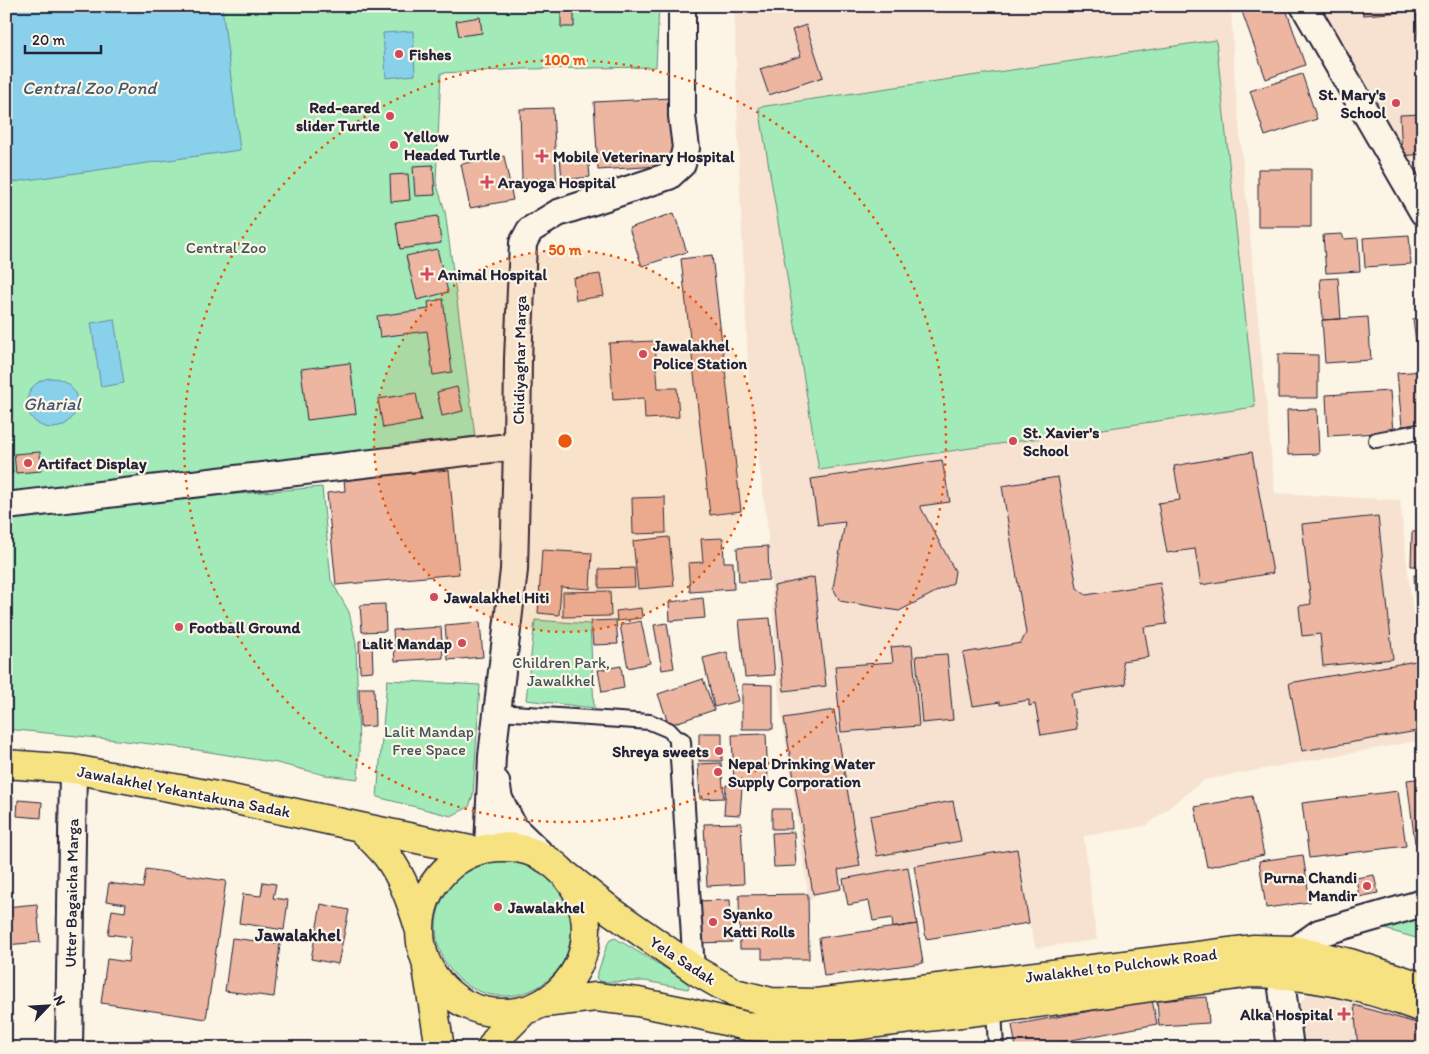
<svg xmlns="http://www.w3.org/2000/svg" width="1429" height="1054" font-family="Itim,sans-serif">
<rect width="100%" height="100%" fill="#fcf5e5"/>
<filter id="ink" filterUnits="userSpaceOnUse"><feTurbulence type="fractalNoise" baseFrequency=".02" numOctaves="2"/><feDisplacementMap in="SourceGraphic" scale="10" xChannelSelector="R" yChannelSelector="G"/><feConvolveMatrix kernelMatrix="1 2 1 2 8 2 1 2 1" color-interpolation-filters="sRGB"/></filter>
<g filter="url(#ink)">
<path fill="#f7e2d1" d="M734,6H1231L1235,83L1275,493L1400,500L1418,659L1423,682V740L1204,780L1146,826L1084,836L1097,940L1036,948L1029,923L1017,850L914,866L843,879L809,901L779,698L767,523L749,388L739,168Z
M1314,6H1423V199Z
M1309,993L1356,1004L1423,1023V1048H1297L1294,1028L1298,1005Z"/>
<path fill="#a2ebb9" stroke="#62867a" d="M6,6H659L656,67L525,69L441,73L436,182L445,211L475,436L6,499Z
M1216,40L1255,407L819,470L759,107Z
M322,487L331,580L349,612L356,643L359,749L358,779L325,775L277,763L185,748L108,739L6,729V513Z
M535,620L590,624L594,708L526,700Z
M387,680L480,685L473,795L469,807L451,816L377,797Z
M436 928a68 68 0 1 1 136 0a68 68 0 1 1-136 0Z
M1423,917V940L1381,928Z
M615,938L690,983L688,989L645,981L605,982L599,981L596,978L607,945L610,940Z"/>
<path fill="#89d1ea" stroke="#608ba4" d="M6,6H222L240,150L6,183Z
M413,31L415,75L386,78L383,33Z
M114,319L124,383L101,387L91,323Z
M27 403a25 25 0 1 1 50 0a25 25 0 1 1-50 0Z"/>
<path fill="#ecb6a1" stroke="#22223b" d="M561,6H574V27H561Z
M1240,6H1285L1305,65L1266,79Z
M1362,6H1423V38L1418,39L1416,11L1363,15Z
M480,17L482,33L459,36L456,21Z
M806,25L823,77L769,95L760,69L801,56L792,30Z
M1302,74L1317,119L1265,136L1250,91Z
M671,98L675,165L598,170L594,102Z
M553,108L557,188L539,189L538,179L522,180L520,109Z
M1423,114V154L1402,156L1400,115Z
M588,154L590,177L562,180L560,156Z
M504,156L513,200L470,208L461,164Z
M433,165L435,195L415,196L413,166Z
M1258,169H1311V227H1258Z
M408,174L410,200L391,202L390,175Z
M674,213L687,252L642,266L629,228Z
M438,216L441,243L400,249L396,222Z
M1342,234L1344,239L1358,238L1360,271L1326,273L1323,235Z
M1409,235L1411,264L1365,267L1363,238Z
M437,249L448,292L417,300L406,256Z
M712,255L741,511L710,515L681,259Z
M600,274L604,296L576,300L573,278Z
M1338,278L1341,319L1323,320L1320,279Z
M443,299L452,372L433,375L427,331L380,337L377,316L429,309L428,302Z
M1368,317L1371,360L1325,363L1322,320Z
M1423,318V355L1418,356L1413,319Z
M655,341L658,388H677L679,417L645,419L644,398L613,400L609,343Z
M1278,354L1318,355V398H1278Z
M350,363L356,414L307,420L301,369Z
M1423,371V424L1402,426L1397,373Z
M457,387L463,411L442,416L437,392Z
M1390,391L1393,432L1328,436L1326,395Z
M416,393L421,421L383,428L378,399Z
M1317,409L1319,454L1288,455L1287,410Z
M40,452L41,471L16,473L14,454Z
M1252,452L1273,573L1201,585L1195,549L1167,553L1158,503L1180,500L1174,466Z
M11,454L13,473L6,474V455Z
M942,460L950,502L920,506L955,571L953,583L899,611L840,601L833,588L845,522L818,525L811,479Z
M449,470L459,574L336,585L327,493L345,491L344,479Z
M1058,477L1077,588L1086,595L1160,583L1167,624L1144,627L1149,657L1122,661L1126,684L1071,693L1077,729L1041,735L1035,704L1029,706V700L1000,705V702L973,706L963,653L1021,643L1026,633L1002,486Z
M1421,492H1423V528H1421Z
M665,497L666,533L633,534L632,498Z
M1378,516L1393,659L1323,666L1320,634L1302,636L1299,606L1311,604L1302,524Z
M6,523L11,540L6,542Z
M1412,532H1423V566H1411Z
M669,537L674,586L638,589L633,541Z
M723,538L724,562H733L734,589L690,592L688,563L703,562L701,539Z
M768,546L769,580L739,582L737,548Z
M542,550L592,553L590,589L561,587L559,615L538,613Z
M634,568L635,587L599,588V569Z
M1414,575H1423V654L1419,655Z
M814,577L826,686L784,691L774,586Z
M610,591L611,616L563,617V592Z
M703,598L705,618L670,621L669,602Z
M385,604L386,631L362,632L360,605Z
M641,608L642,618L617,621L616,611Z
M770,618L775,675L745,677L739,620Z
M616,620L618,644L593,645L591,621Z
M641,621L650,663L628,668L620,625Z
M480,622L483,657L448,660L445,625Z
M667,623L674,668L662,670L654,625Z
M441,627L443,658L395,661L393,630Z
M359,641H372L373,671L360,672Z
M912,645L919,726L841,732L835,666L893,662L891,647Z
M727,652L738,701L714,707L703,658Z
M947,654L953,720L922,723L916,656Z
M1416,661L1423,700V730L1302,751L1289,683Z
M621,666L624,688L602,692L598,670Z
M703,679L714,710L669,725L658,694Z
M742,684L773,685V729H742Z
M359,688H374L375,726L360,727Z
M834,710L860,866L838,870L841,889L813,894L784,718Z
M699,733H722V761H699Z
M766,734L768,780L734,782L732,735Z
M721,763L724,798L700,799L698,764Z
M1423,778V842L1415,843L1407,780Z
M726,785L742,787L740,815L724,814Z
M1398,791L1406,846L1309,858L1302,803Z
M1252,796L1264,855L1207,867L1195,807Z
M6,797H13L12,829L6,828Z
M18,800L42,802L41,818L17,816Z
M953,801L961,841L877,856L870,816Z
M772,809H791L792,829H772Z
M741,823L744,884L707,886L704,824Z
M794,832L796,866L774,867L772,833Z
M1017,849L1029,923L926,939L914,866Z
M1303,855L1310,902L1266,908L1259,861Z
M908,867L917,924L893,928L892,918L873,921L869,901L848,905L843,879Z
M146,869L226,881L206,1019L101,1003L107,959L128,962L131,937L108,934L112,910L125,912L126,904L106,901L109,883L143,888Z
M1374,875L1378,893L1359,897L1356,878Z
M263,882L276,884L273,898L288,900L284,930L239,923L243,894L261,896Z
M808,894L809,959H762V949H740L739,895Z
M730,900L732,942L696,943L694,901Z
M37,904L40,942L6,945V907Z
M321,904L349,910L338,964L311,959Z
M917,924L923,963L824,976L819,938Z
M232,938L280,944L274,997L225,991Z
M1207,997L1209,1023L1159,1026L1157,1001Z
M1152,1000L1157,1024L1029,1048H1016L1012,1025Z
M1354,1005L1423,1025V1048H1358Z
M152,1039L153,1048H82V1047Z
M753,1042L785,1044V1048H753Z
M686,1044L726,1048H686Z
M628,1045V1048H581V1046Z"/>
<g fill="none" stroke-linecap="round" stroke-linejoin="round">
<g stroke="#22223b" stroke-width="18">
<path id="service" d="M1376,440L1423,431
M497,712L650,722L669,730L680,742
M994,1009L996,1048"/>
</g>
<g stroke="#22223b" stroke-width="24">
<path id="pedestrian" d="M680,742L694,970"/>
</g>
<g stroke="#22223b" stroke-width="30">
<path id="minor" d="M1304,6L1423,212
M6,506L517,446
M496,782L499,799L514,828L543,856
M488,848L492,756L514,570L517,446L518,359L523,243L530,230L558,213L669,176L682,164L686,148L682,116V6
M69,1048L73,769
M801,1048L802,1029
M1290,1048L1280,974L1285,962L1295,950L1319,933L1423,903"/>
</g>
<g stroke="#22223b" stroke-width="31">
<path id="primary" d="M6,764L73,769L227,798L360,827L475,851
M360,827C369,837 379,846 387,856C403,877 412,904 419,928
M420 930a83 83 0 1 1 166 0a83 83 0 1 1-166 0Z
M567,876L611,911L698,972L735,993L771,1002L816,1003L1254,949L1295,950L1350,963L1423,987
M427,968L440,1048
M544,1003L596,997L638,1002L687,1012L746,1026L802,1029L836,1028L994,1009L1252,973C1287,974 1321,978 1356,987C1378,992 1401,1001 1423,1008
M491,1048L497,1038L524,1011"/>
</g>
<use href="#service" stroke="#fcf5e5" stroke-width="14"/>
<use href="#pedestrian" stroke="#fcf5e5" stroke-width="20"/>
<use href="#minor" stroke="#fcf5e5" stroke-width="26"/>
<use href="#primary" stroke="#f6e281" stroke-width="28"/>
</g>
</g>
<circle cx="565" cy="441" r="191" fill="#e8590c" fill-opacity=".12"/>
<g fill="none" stroke="#e8590c" stroke-width="2.5" stroke-dasharray="2.5 5">
<circle cx="565" cy="441" r="191"/>
<circle cx="565" cy="441" r="381"/>
</g>
<g fill="#d1495b" stroke="#fcf5e5" stroke-width="2">
<circle cx="399" cy="54" r="5"/>
<circle cx="1396" cy="103" r="5"/>
<circle cx="390" cy="116" r="5"/>
<circle cx="394" cy="145" r="5"/>
<path d="M539.5 148.5h5v5h5v5h-5v5h-5v-5h-5v-5h5z"/>
<path d="M484.5 174.5h5v5h5v5h-5v5h-5v-5h-5v-5h5z"/>
<path d="M424.5 266.5h5v5h5v5h-5v5h-5v-5h-5v-5h5z"/>
<circle cx="643" cy="354" r="5"/>
<circle cx="1013" cy="441" r="5"/>
<circle cx="28" cy="463" r="5"/>
<circle cx="434" cy="597" r="5"/>
<circle cx="179" cy="627" r="5"/>
<circle cx="462" cy="643" r="5"/>
<circle cx="719" cy="751" r="5"/>
<circle cx="718" cy="772" r="5"/>
<circle cx="1367" cy="886" r="5"/>
<circle cx="498" cy="907" r="5"/>
<circle cx="713" cy="922" r="5"/>
<path d="M1341.5 1006.5h5v5h5v5h-5v5h-5v-5h-5v-5h5z"/>
</g>
<g text-anchor="middle" stroke-width="4.5" stroke-linejoin="round" paint-order="stroke">
<g font-size="16" font-weight="bold" fill="#22223b" stroke="#fcf5e5" text-anchor="start">
<text x="409" y="60">Fishes</text>
<text x="1386" y="100" text-anchor="end">St. Mary's<tspan x="1386" dy="18">School</tspan></text>
<text x="380" y="113" text-anchor="end">Red-eared<tspan x="380" dy="18">slider Turtle</tspan></text>
<text x="404" y="142">Yellow<tspan x="404" dy="18">Headed Turtle</tspan></text>
<text x="553" y="162">Mobile Veterinary Hospital</text>
<text x="498" y="188">Arayoga Hospital</text>
<text x="438" y="280">Animal Hospital</text>
<text x="653" y="351">Jawalakhel<tspan x="653" dy="18">Police Station</tspan></text>
<text x="1023" y="438">St. Xavier's<tspan x="1023" dy="18">School</tspan></text>
<text x="38" y="469">Artifact Display</text>
<text x="444" y="603">Jawalakhel Hiti</text>
<text x="189" y="633">Football Ground</text>
<text x="452" y="649" text-anchor="end">Lalit Mandap</text>
<text x="709" y="757" text-anchor="end">Shreya sweets</text>
<text x="728" y="769">Nepal Drinking Water<tspan x="728" dy="18">Supply Corporation</tspan></text>
<text x="1357" y="883" text-anchor="end">Purna Chandi<tspan x="1357" dy="18">Mandir</tspan></text>
<text x="508" y="913">Jawalakhel</text>
<text x="723" y="919">Syanko<tspan x="723" dy="18">Katti Rolls</tspan></text>
<text x="1333" y="1020" text-anchor="end">Alka Hospital</text>
</g>
<g font-size="16" fill="#42545a" stroke="#fcf5e5">
<text x="226" y="253">Central Zoo</text>
<text x="561" y="668">Children Park,<tspan x="561" dy="18">Jawalkhel</tspan></text>
<text x="429" y="737">Lalit Mandap<tspan x="429" dy="18">Free Space</tspan></text>
</g>
<g font-size="16" fill="#22223b" stroke="#fcf5e5">
<text transform="translate(519 360) rotate(-89)" y="6">Chidiyaghar Marga</text>
<text transform="translate(184 791) rotate(11)" y="6">Jawalakhel Yekantakuna Sadak</text>
<text transform="translate(71 893) rotate(-89)" y="6">Utter Bagaicha Marga</text>
<text transform="translate(683 960) rotate(33)" y="6">Yela Sadak</text>
<text transform="translate(1121 965) rotate(-7)" y="6">Jwalakhel to Pulchowk Road</text>
</g>
<g font-size="18" font-style="italic" fill="#415770" stroke="#fcf5e5">
<text x="89" y="94">Central Zoo Pond</text>
<text x="52" y="410">Gharial</text>
</g>
<g font-size="18" font-weight="bold" fill="#22223b" stroke="#fcf5e5">
<text x="298" y="941">Jawalakhel</text>
</g>
</g>
<circle cx="565" cy="441" r="8" fill="#e8590c" stroke="#fcf5e5" stroke-width="2.5"/>
<g font-size="15" text-anchor="middle" font-weight="bold" fill="#e8590c" stroke="#fcf5e5" stroke-width="4.5" stroke-linejoin="round" paint-order="stroke">
<text x="565" y="65">100 m</text>
<text x="565" y="255">50 m</text>
</g>
<rect width="1429" height="1054" fill="none" stroke="#fcf5e5" stroke-width="25"/>
<rect x="12" y="12" width="1404" height="1029" fill="none" stroke="#22223b" stroke-width="2" filter="url(#ink)"/>
<g transform="translate(48 1006) rotate(65)" stroke="#fcf5e5" stroke-width="4" paint-order="stroke">
<path d="M0-4L9 19L0 12L-9 19Z" fill="#22223b"/>
<text y="-8" font-size="14" font-weight="bold" text-anchor="middle" fill="#22223b">N</text>
</g>
<path d="M25 45v8h76v-8" fill="none" stroke="#22223b" stroke-width="2.5"/>
<text x="32" y="45" font-size="15" fill="#22223b" stroke="#fcf5e5" stroke-width="4" paint-order="stroke">20 m</text>
</svg>
